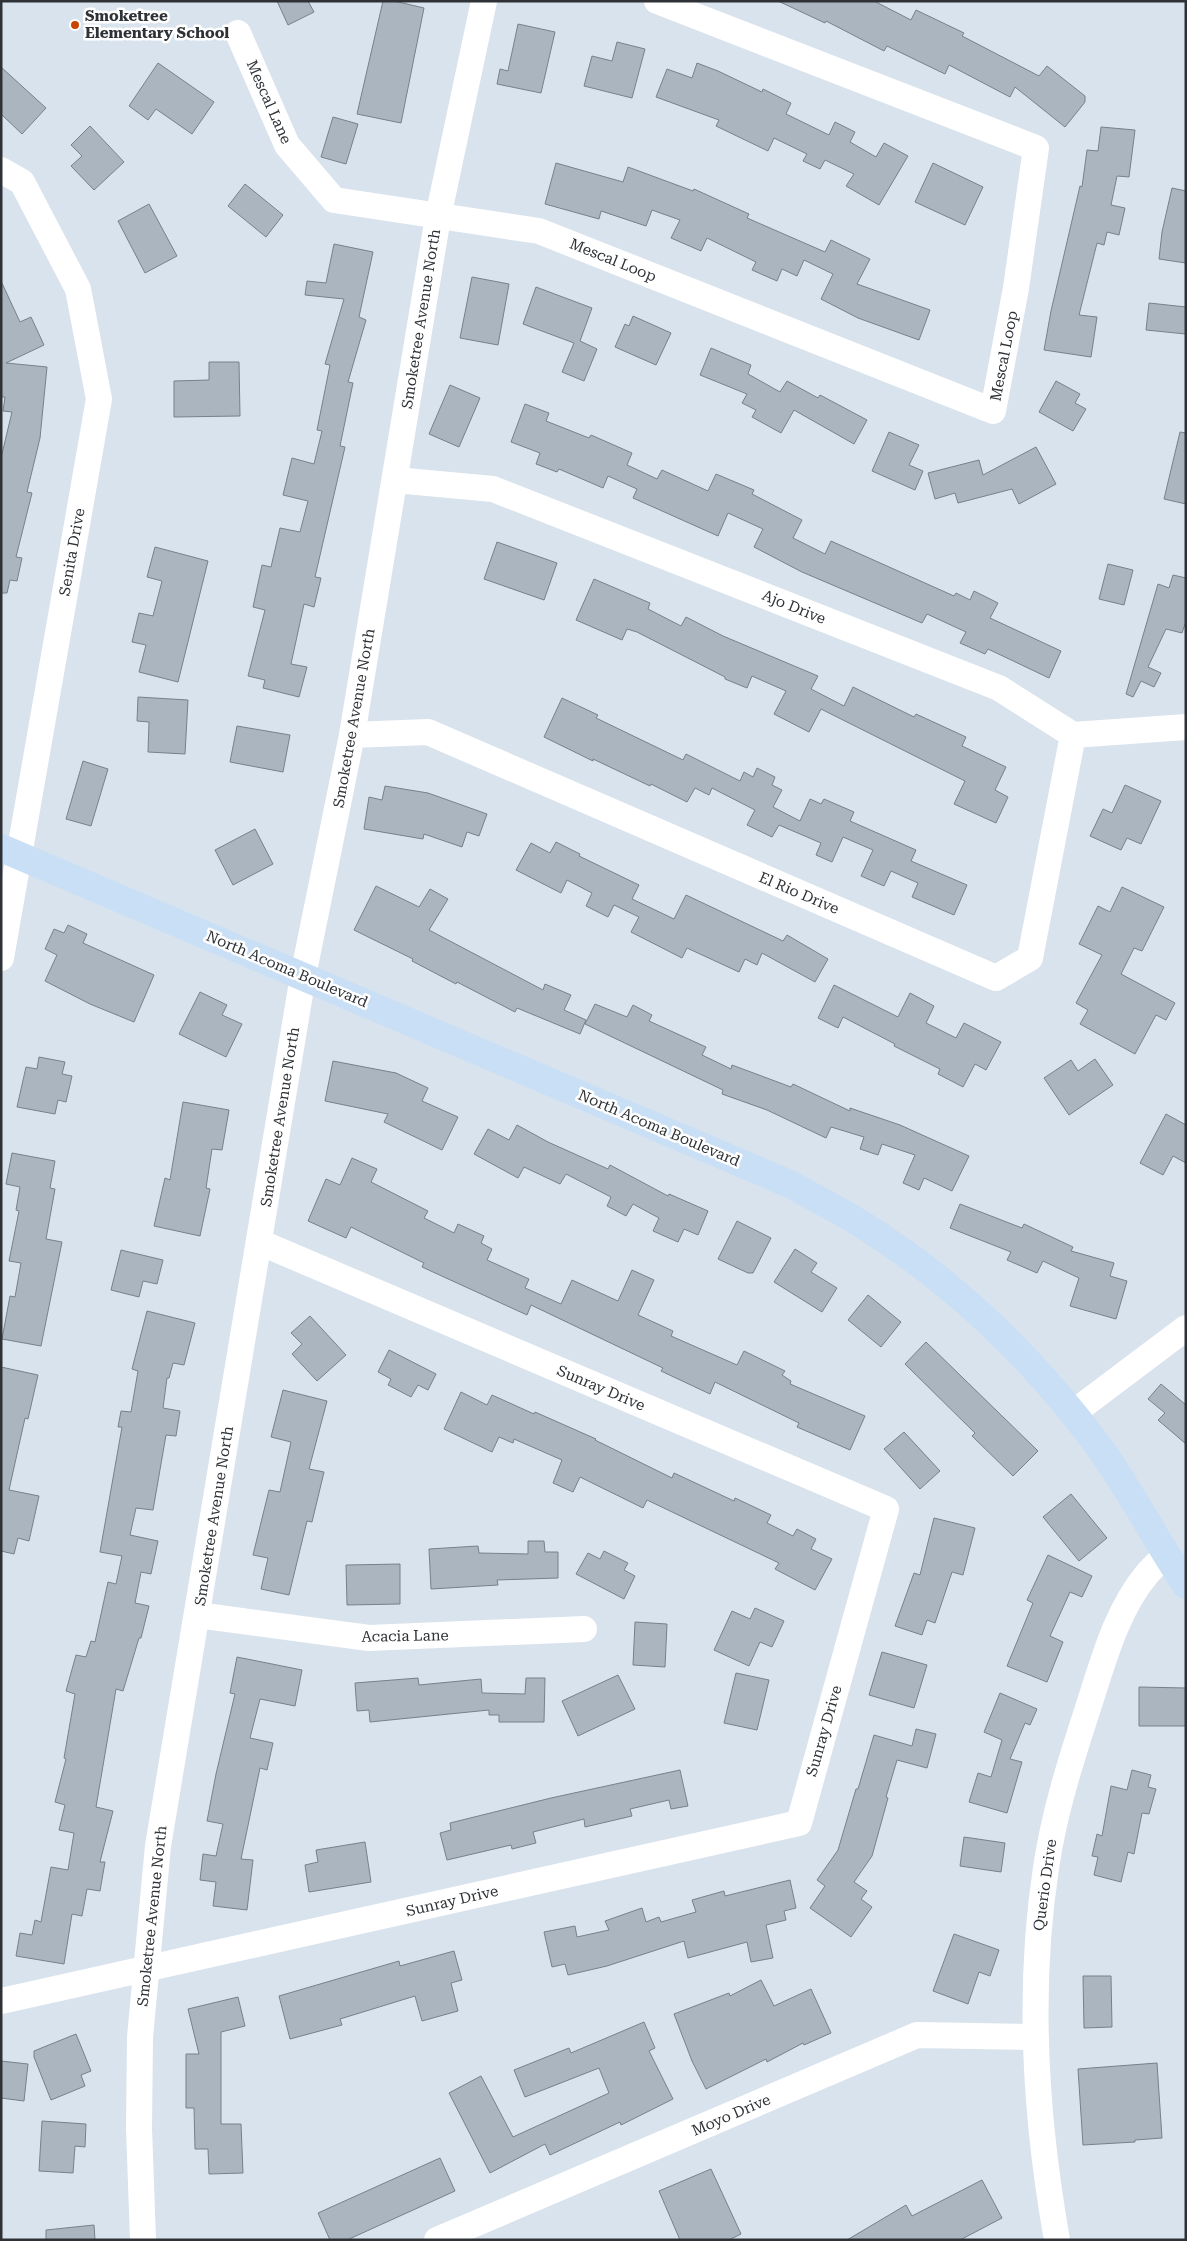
<svg xmlns="http://www.w3.org/2000/svg" width="1187" height="2241" font-family="'Roboto Serif',serif">
<rect width="100%" height="100%" fill="#d9e3ed"/>
<path fill="#abb5bf" stroke="#78818a" d="M277,1H308L314,12L288,25Z
M383,1H394L424,8L401,123L357,114Z
M778,1H874L911,20L916,10L964,33L962,36L1039,76L1047,66L1085,96V102L1065,127L1015,87L1010,97L949,65L945,74L887,46L884,51L826,21L825,23Z
M518,24L555,32L541,93L497,84L500,69L508,71Z
M617,42L645,49L632,98L584,86L592,56L612,61Z
M158,63L214,102L192,134L156,109L148,120L129,106Z
M697,63L718,71L762,92L763,89L791,103L786,114L829,135L835,122L855,132L850,142L876,157L884,143L908,156L879,205L846,186L854,174L825,160L820,169L803,161L807,154L774,138L768,151L716,126L719,120L656,97L667,69L692,78Z
M1,67L46,108L22,134L1,114Z
M333,117L358,124L346,164L321,157Z
M90,126L124,162L94,190L71,166L82,156L71,145Z
M1101,127L1135,130L1129,177L1117,176L1111,205L1125,208L1119,235L1107,232L1104,245L1097,243L1079,315L1097,317L1091,357L1044,350L1051,311L1080,186L1082,187L1087,150L1098,151Z
M556,163L623,182L628,167L693,191L694,189L749,214L747,218L825,252L831,240L870,259L857,284L930,310L919,340L858,318L821,299L833,274L804,260L797,276L782,269L777,281L752,270L756,262L707,238L701,251L671,238L680,220L652,210L646,226L601,211L599,219L545,204Z
M933,163L983,187L965,225L915,202Z
M245,184L283,215L266,237L228,206Z
M1172,188L1186,191V263L1159,259L1162,232Z
M149,204L177,256L145,273L118,221Z
M334,244L373,252L359,317L366,320L348,382L353,383L340,446L345,447L315,577L321,578L314,607L304,604L291,664L307,667L299,697L263,688L265,680L248,676L265,610L253,607L262,565L271,567L280,528L300,532L308,501L283,495L292,458L314,464L322,431L317,430L330,365L325,364L344,299L305,295L307,281L326,283Z
M472,277L509,284L498,345L460,338Z
M1,281L20,322L31,317L44,345L6,363L47,367L40,438L27,492L32,493L16,557L22,558L17,581L10,580L7,593H1V458L12,412L3,411L5,397H1Z
M536,287L592,308L580,341L597,349L584,381L562,372L574,343L523,324Z
M1149,303L1186,307V334L1146,330Z
M633,316L671,333L656,365L615,347L625,324L629,326Z
M711,348L751,365L748,374L780,392L787,381L818,398L820,395L867,420L854,444L794,410L781,433L752,417L756,410L742,403L747,394L700,375Z
M209,362H239L240,416L174,417V381L209,380Z
M1056,381L1080,394L1075,403L1086,409L1073,431L1039,412Z
M450,385L480,398L459,447L429,434Z
M525,404L549,413L546,421L589,438L591,435L632,453L627,465L657,479L662,470L708,491L716,474L754,490L752,494L802,520L793,538L825,554L831,541L954,596L956,593L970,600L974,591L998,603L990,618L1061,651L1049,678L988,649L985,654L960,643L966,632L927,614L922,623L802,572L754,547L763,529L728,513L718,536L633,498L637,489L608,476L603,488L559,469L557,472L536,464L540,453L511,442Z
M889,432L919,445L909,465L923,471L915,490L872,471Z
M1180,432L1186,433V504L1164,499Z
M1036,447L1056,484L1019,504L1012,489L958,503L955,493L935,499L928,473L979,460L983,475Z
M497,542L557,563L544,600L484,579Z
M155,547L208,561L178,682L139,672L146,645L132,642L139,613L153,616L162,581L147,577Z
M1108,564L1133,570L1124,605L1099,599Z
M1173,575L1186,578V621L1182,633L1166,629L1148,667L1161,673L1154,687L1141,681L1133,697L1126,694L1158,584L1169,588Z
M594,579L650,603L648,609L681,626L686,617L723,636L818,676L811,689L844,706L853,687L914,717L916,714L966,737L962,746L1006,767L995,790L1008,797L996,823L954,804L965,781L821,709L809,732L774,714L786,691L752,676L747,688L725,679V677L637,632L627,629L622,640L576,620Z
M138,697L188,700L185,754L148,752L149,722L137,721Z
M562,698L598,715L596,718L683,760L686,754L740,781L744,772L753,777L757,768L775,777L772,785L782,790L773,807L800,821L810,799L821,804L824,799L854,812L850,821L916,850L911,861L967,885L954,915L912,897L918,883L891,871L884,886L861,876L873,850L843,837L832,862L816,855L821,843L779,825L772,837L747,825L755,810L712,788L709,795L695,788L687,802L651,784L650,786L593,759V761L544,737Z
M237,726L290,735L283,772L230,762Z
M83,761L108,769L91,826L66,819Z
M1125,785L1161,801L1141,844L1127,838L1121,850L1090,836L1103,809L1112,813Z
M385,786L428,793L487,814L479,836L467,832L462,847L424,834L423,839L364,829L369,797L382,800Z
M255,829L273,864L233,885L215,850Z
M556,842L580,854L579,856L639,885L632,899L674,919L686,895L783,941L787,935L828,959L815,982L762,953L757,965L745,959L739,972L687,948L682,958L631,932L639,917L614,905L608,917L586,906L592,893L567,880L561,893L516,870L531,843L550,853Z
M376,886L419,907L430,889L448,899L429,930L543,990L545,984L571,995L564,1010L586,1020L580,1034L517,1008L515,1012L457,982L456,984L412,961L413,959L354,930Z
M1122,887L1164,907L1142,951L1134,948L1121,974L1175,1003L1166,1020L1156,1015L1135,1054L1080,1024L1088,1010L1076,1003L1102,955L1079,944L1098,906L1110,912Z
M68,925L87,934L83,943L154,975L134,1022L90,1004L45,981L57,955L45,949L54,929L64,933Z
M834,985L898,1017L910,993L934,1006L926,1023L956,1038L964,1023L1001,1042L986,1070L975,1064L963,1087L938,1074L940,1069L894,1046L895,1044L843,1017L838,1028L818,1018Z
M200,992L227,1005L222,1015L242,1024L226,1057L179,1034Z
M595,1004L627,1017L633,1005L652,1015L649,1021L706,1047L702,1055L731,1069L732,1065L791,1087L793,1084L850,1111V1108L900,1125L969,1156L952,1191L924,1178L919,1190L903,1183L915,1155L882,1144L878,1155L860,1149L864,1137L831,1127L826,1138L767,1110L722,1094L723,1090L585,1024Z
M39,1057L65,1062L62,1074L72,1076L66,1102L58,1100L55,1114L17,1107L26,1067L37,1069Z
M1095,1059L1113,1085L1069,1115L1044,1078L1071,1060L1078,1071Z
M333,1061L396,1073L428,1088L422,1101L458,1117L442,1150L384,1122L388,1114L325,1101Z
M183,1102L229,1110L222,1150L212,1149L206,1188L210,1189L200,1236L154,1226L165,1178L170,1180Z
M1166,1114L1186,1125V1163L1173,1156L1163,1175L1140,1163Z
M517,1125L548,1142L608,1169L610,1165L668,1196L669,1194L708,1211L698,1235L684,1229L678,1242L653,1231L659,1218L633,1204L626,1216L607,1206L611,1197L566,1174L560,1184L524,1167L518,1178L474,1154L488,1129L509,1140Z
M12,1153L55,1161L50,1188L55,1189L46,1239L62,1242L41,1346L2,1339L10,1296L15,1297L21,1263L9,1261L19,1211L16,1210L20,1187L6,1184Z
M352,1158L377,1169L371,1182L428,1211L424,1218L454,1233L458,1224L484,1236L481,1243L492,1249L487,1260L529,1279L525,1288L561,1304L572,1280L618,1301L632,1270L654,1280L638,1315L673,1331L671,1336L737,1365L744,1351L785,1371L782,1375L791,1381L790,1384L865,1416L850,1450L797,1427L799,1423L715,1382L710,1394L661,1371L663,1368L531,1305L527,1315L422,1267L424,1263L351,1227L346,1238L308,1221L326,1179L340,1185Z
M960,1204L1022,1228L1024,1224L1073,1247L1071,1251L1114,1263L1110,1276L1127,1281L1116,1319L1070,1306L1079,1278L1043,1261L1037,1273L1007,1260L1011,1252L950,1228Z
M737,1221L771,1238L753,1273H748L718,1259Z
M795,1249L817,1263L811,1272L837,1288L822,1312L774,1282Z
M121,1250L163,1260L157,1284L143,1281L139,1297L111,1290Z
M868,1295L901,1322L881,1347L848,1320Z
M147,1311L195,1323L184,1365L173,1363L169,1378H167L163,1408L180,1411L176,1436L166,1435L153,1510L136,1508L130,1535L158,1541L151,1574L141,1572L135,1603L149,1606L141,1638H139L123,1691L116,1689L96,1807L113,1811L100,1862H105L100,1891L87,1889L82,1916L72,1914L64,1964L16,1956L20,1933L32,1935L35,1920L41,1922L51,1867L68,1870L74,1833L59,1830L65,1805L55,1802L66,1759L64,1758L75,1694L66,1691L76,1655L86,1657L91,1641L95,1642L108,1582L116,1584L122,1556L100,1552L122,1427H118L121,1411L131,1412L138,1371L132,1369Z
M310,1316L346,1355L317,1381L292,1354L302,1344L291,1333Z
M926,1342L1038,1451L1013,1476L972,1436L975,1433L905,1364Z
M389,1350L436,1374L428,1390L418,1385L411,1397L388,1385L391,1379L378,1372Z
M1,1367L38,1375L28,1419L25,1418L9,1490L39,1496L29,1541L18,1538L14,1554L1,1551Z
M1161,1384L1186,1405V1444L1158,1420L1165,1413L1148,1399Z
M283,1390L327,1401L309,1469L324,1472L312,1522L307,1521L289,1595L261,1589L268,1558L253,1555L269,1490L280,1492L291,1442L271,1437Z
M461,1392L487,1405L492,1395L534,1414L535,1412L596,1439L595,1440L672,1478L674,1473L734,1501L735,1498L771,1515L767,1523L793,1536L797,1529L816,1539L811,1549L832,1559L815,1590L775,1569L779,1563L647,1500L643,1508L580,1477L573,1492L553,1483L562,1460L514,1439L513,1443L499,1437L492,1452L444,1429Z
M904,1432L940,1471L920,1489L884,1449Z
M1071,1494L1107,1538L1079,1561L1043,1517Z
M934,1518L975,1528L963,1575L952,1572L935,1623L927,1620L922,1635L895,1626L914,1573L920,1575Z
M528,1541H544L545,1552H558V1578L497,1580L498,1585L431,1589L429,1549L478,1546L479,1553L528,1554Z
M604,1551L628,1563L624,1570L635,1576L624,1599L576,1574L588,1553L600,1559Z
M1048,1555L1092,1576L1082,1597L1070,1592L1050,1636L1063,1642L1047,1682L1007,1666L1033,1603L1027,1600Z
M400,1564V1604L347,1605L346,1565Z
M755,1608L784,1621L772,1647L760,1642L749,1666L714,1650L732,1611L750,1619Z
M635,1622L667,1624L665,1667L633,1665Z
M882,1652L927,1665L914,1708L869,1695Z
M237,1657L302,1670L295,1706L260,1699L250,1738L273,1743L267,1770L260,1768L241,1859L253,1860L247,1910L213,1906L216,1882L200,1880L203,1854L216,1856L223,1824L207,1821L216,1774L235,1694L230,1693Z
M736,1673L769,1680L757,1730L724,1723Z
M618,1675L635,1709L578,1736L562,1701Z
M418,1678L419,1685L481,1679L482,1693L525,1694L526,1678H545L544,1722H499V1715H489V1710L370,1722L369,1710L357,1711L355,1683Z
M1139,1687L1186,1688V1726H1139Z
M1000,1693L1037,1709L1030,1725L1025,1723L1010,1759L1022,1762L1007,1813L969,1802L978,1773L991,1777L1002,1740L984,1732Z
M916,1729L936,1734L927,1768L897,1760L886,1797L888,1798L872,1856L854,1882L867,1891L861,1899L872,1907L851,1937L810,1908L825,1886L817,1880L838,1850L856,1789H858L874,1735L912,1746Z
M680,1770L688,1806L671,1809L669,1800L630,1809L632,1816L585,1827L584,1819L533,1832L536,1843L512,1849L511,1845L447,1860L440,1833L451,1830L450,1823L551,1798Z
M1132,1770L1151,1775L1148,1787L1156,1789L1149,1814L1142,1813L1134,1854L1128,1852L1121,1882L1094,1875L1098,1857L1092,1856L1097,1834L1102,1836L1111,1786L1127,1790Z
M964,1837L1005,1843L1001,1872L960,1866Z
M365,1842L371,1882L309,1892L305,1865L318,1862L316,1850Z
M790,1880L796,1908L784,1911L786,1920L766,1925L773,1958L751,1962L747,1942L688,1958L684,1941L607,1966L568,1975L565,1964L552,1967L544,1932L575,1926L577,1937L609,1930L605,1921L642,1908L646,1922L659,1917L661,1922L696,1912L692,1900L724,1891L725,1896Z
M954,1934L999,1950L990,1976L979,1972L968,2004L933,1991Z
M454,1951L462,1980L451,1983L458,2011L422,2021L415,1996L340,2019L342,2025L290,2039L279,1996L399,1961L400,1966Z
M1083,1976H1111L1112,2027L1084,2028Z
M761,1980L774,2006L811,1989L831,2033L804,2045L803,2043L767,2062L766,2059L706,2089L692,2061L674,2014L729,1993L730,1996Z
M238,1997L245,2026L221,2032V2124H241L243,2173L209,2174L208,2149H195L194,2108H186V2054H199L188,2009Z
M644,2022L655,2048L649,2051L673,2099L621,2125L620,2122L550,2155L545,2144L490,2173L449,2093L481,2076L513,2137L609,2093L599,2068L525,2097L514,2070L569,2048L571,2053Z
M76,2034L91,2071L81,2075L85,2086L51,2100L34,2057V2051Z
M1,2061L28,2064L24,2101L1,2098Z
M1157,2063L1162,2138L1135,2140V2142L1083,2145L1078,2069Z
M42,2121L86,2124L85,2147L75,2146L73,2173L39,2171Z
M440,2158L455,2191L347,2240H330L318,2213Z
M711,2169L741,2234L729,2240H680L659,2191Z
M982,2180L1002,2218L960,2240H847L906,2205L912,2216Z
M94,2225L95,2240H46V2230Z"/>
<g fill="none" stroke-linecap="round" stroke-linejoin="round">
<path stroke="#fff" stroke-width="26" d="M238,33L287,145L334,200L539,231L993,411L1016,288L1036,148L657,1
M1,170L22,182L78,289L99,399L1,958
M395,480L493,489L999,688L1073,735L1186,727
M352,735L428,732L996,978L1030,958L1073,735
M1073,1413L1186,1328
M197,1615L369,1638L584,1629
M1,2001L799,1823L886,1509L259,1242
M143,2240L139,2128L140,2037L158,1846L303,976L352,735L438,217L484,1
M437,2240L917,2035L1034,2037
M1057,2240C1035,2116 1027,1992 1046,1868C1054,1813 1071,1760 1088,1708C1103,1662 1116,1611 1147,1574C1153,1567 1160,1561 1166,1555"/>
<path stroke="#c9dff5" stroke-width="28" d="M1,848L792,1185C814,1198 837,1209 858,1222C952,1280 1032,1357 1097,1444C1130,1489 1155,1539 1186,1585"/>
</g>
<circle fill="#ca4401" stroke="#fff" stroke-width="2" cx="75" cy="25" r="5"/>
<g text-anchor="middle" stroke-width="5" stroke-linejoin="round" paint-order="stroke">
<g font-size="15" font-weight="bold" fill="#2e3236" stroke="#fff" text-anchor="start">
<text x="85" y="21">Smoketree<tspan x="85" dy="17">Elementary School</tspan></text>
</g>
<g font-size="15" fill="#2e3236" stroke="#fff">
<text transform="translate(269 102) rotate(66)" y="5">Mescal Lane</text>
<text transform="translate(613 260) rotate(22)" y="5">Mescal Loop</text>
<text transform="translate(421 319) rotate(-81)" y="5">Smoketree Avenue North</text>
<text transform="translate(1004 356) rotate(-79)" y="5">Mescal Loop</text>
<text transform="translate(72 552) rotate(-80)" y="5">Senita Drive</text>
<text transform="translate(794 607) rotate(22)" y="5">Ajo Drive</text>
<text transform="translate(354 718) rotate(-80)" y="5">Smoketree Avenue North</text>
<text transform="translate(799 893) rotate(23)" y="5">El Rio Drive</text>
<text transform="translate(287 969) rotate(23)" y="5">North Acoma Boulevard</text>
<text transform="translate(280 1117) rotate(-81)" y="5">Smoketree Avenue North</text>
<text transform="translate(659 1128) rotate(23)" y="5">North Acoma Boulevard</text>
<text transform="translate(601 1388) rotate(23)" y="5">Sunray Drive</text>
<text transform="translate(214 1516) rotate(-81)" y="5">Smoketree Avenue North</text>
<text transform="translate(405 1636) rotate(-1)" y="5">Acacia Lane</text>
<text transform="translate(824 1731) rotate(-74)" y="5">Sunray Drive</text>
<text transform="translate(1045 1885) rotate(-82)" y="5">Querio Drive</text>
<text transform="translate(452 1901) rotate(-13)" y="5">Sunray Drive</text>
<text transform="translate(152 1916) rotate(-84)" y="5">Smoketree Avenue North</text>
<text transform="translate(731 2115) rotate(-23)" y="5">Moyo Drive</text>
</g>
</g>
<rect width="1187" height="2241" fill="none" stroke="#2e3236" stroke-width="5"/>
</svg>
